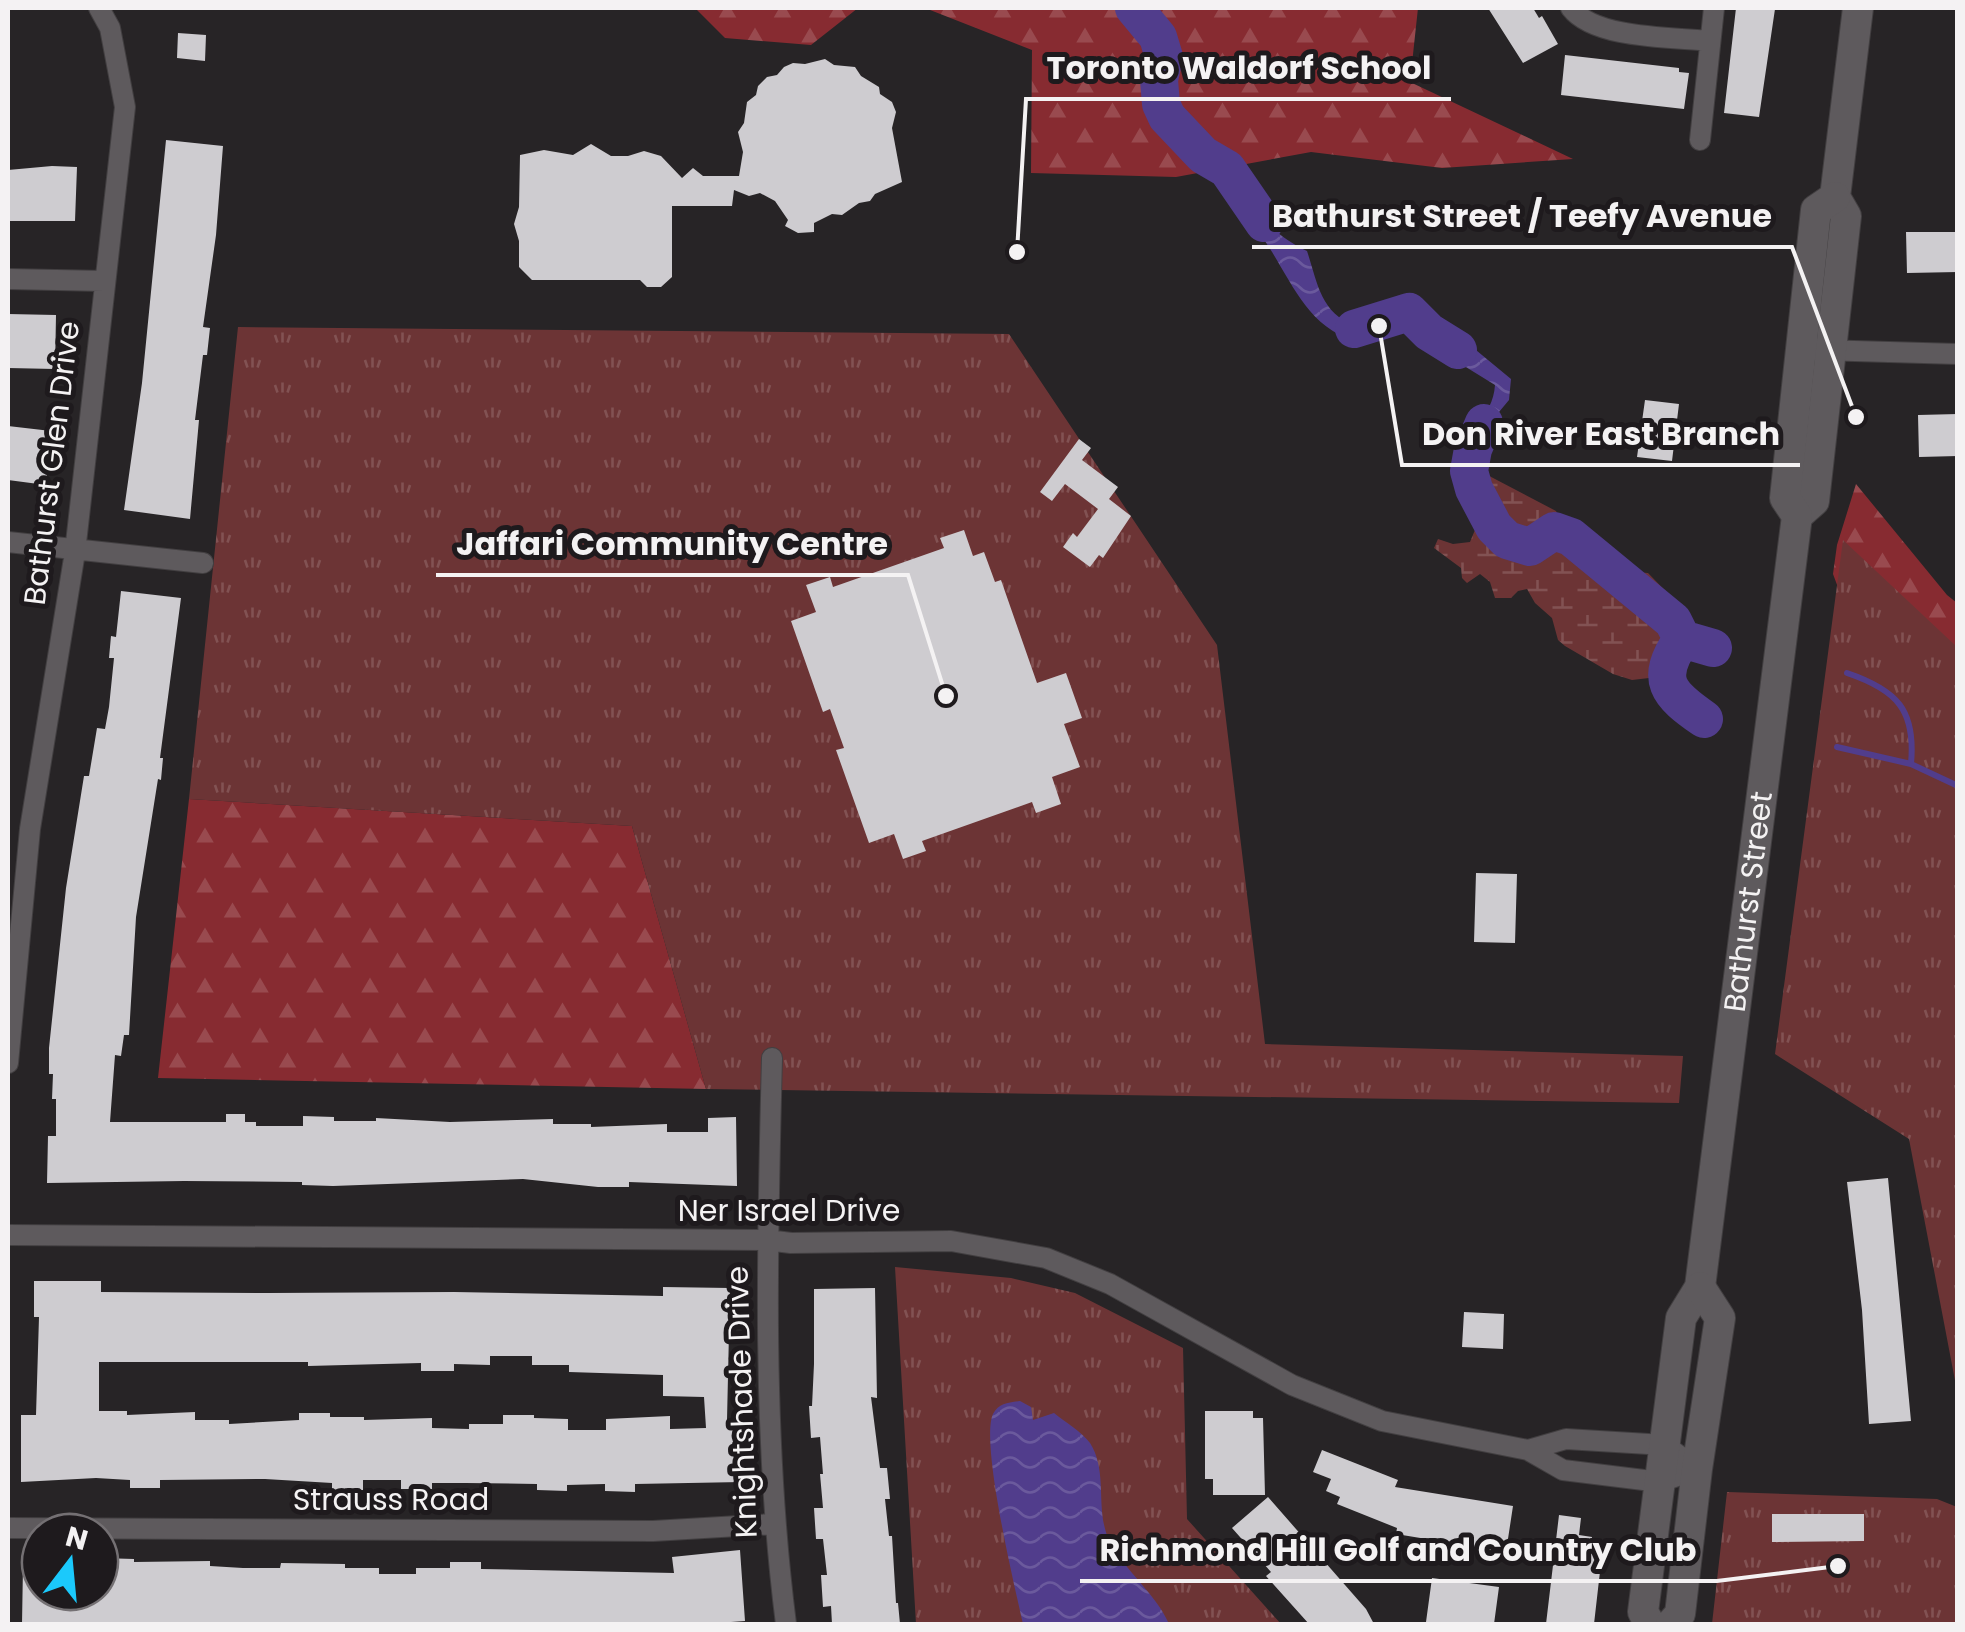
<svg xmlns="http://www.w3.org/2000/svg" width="1965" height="1632" font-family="Poppins,sans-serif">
<defs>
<pattern id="forest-firs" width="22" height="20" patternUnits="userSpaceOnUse" patternTransform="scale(2.5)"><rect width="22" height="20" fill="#872b31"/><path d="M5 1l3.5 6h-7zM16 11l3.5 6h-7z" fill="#994a4f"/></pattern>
<pattern id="wetland-marsh" width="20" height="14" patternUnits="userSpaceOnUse" patternTransform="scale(2.5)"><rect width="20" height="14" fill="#6c3435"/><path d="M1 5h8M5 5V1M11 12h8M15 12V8" fill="none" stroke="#825253"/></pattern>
<pattern id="park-tufts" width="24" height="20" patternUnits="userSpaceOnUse" patternTransform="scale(2.5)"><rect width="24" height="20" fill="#6c3435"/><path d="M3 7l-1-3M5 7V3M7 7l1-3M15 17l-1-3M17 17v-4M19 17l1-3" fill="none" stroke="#825253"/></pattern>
<pattern id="water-waves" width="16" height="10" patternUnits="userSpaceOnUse" patternTransform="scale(2.5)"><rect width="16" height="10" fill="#513d8c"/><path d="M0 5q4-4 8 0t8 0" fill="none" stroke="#6b5a9d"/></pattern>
</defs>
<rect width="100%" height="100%" fill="#272426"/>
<path fill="url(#forest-firs)" d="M695,8H858L811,45L725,38Z
M925,8H1418L1410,82L1573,159L1442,168L1311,152L1176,177L1031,173L1032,50Z
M1856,484L1947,595L1957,603V787L1855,633L1833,574L1837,545Z
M189,799L632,826L706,1089L158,1078Z"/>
<path fill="url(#wetland-marsh)" d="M1474,468L1556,511L1566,531C1577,535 1577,541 1586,546C1600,556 1633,573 1648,573L1678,604L1686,629L1702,646L1686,651L1677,660L1678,686L1685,701L1681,705L1675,706C1664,698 1660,686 1649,678L1632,680L1613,674L1565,646L1558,640L1552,618L1535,603L1527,589L1518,591L1511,598H1495L1490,582L1480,574L1467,583L1462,578L1461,568L1434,548L1438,539L1453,544L1470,542L1477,525L1485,520L1461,470Z"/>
<path fill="url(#park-tufts)" d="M238,327L1009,334L1217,645L1265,1044L1683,1056L1679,1103L706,1089L632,826L189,799Z
M1843,540L1957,647V1391L1909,1139L1775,1054Z
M895,1267L1011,1278L1075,1293L1183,1348L1187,1519L1281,1624H916Z
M1727,1492L1937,1499L1957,1507V1624H1712Z"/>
<path fill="url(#water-waves)" d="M1236,183L1246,185C1251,214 1281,239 1307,251C1318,284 1320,312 1355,326L1371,319L1383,308L1418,321L1430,318L1436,332L1452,341H1465L1511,379L1509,400L1489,424L1474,468L1461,470C1464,432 1493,418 1495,385L1401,327L1372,332L1353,340C1302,325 1287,268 1257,230C1247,217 1238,207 1230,192L1232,184Z
M1020,1401L1031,1407L1033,1420L1054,1413C1065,1422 1082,1432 1090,1443C1109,1473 1094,1511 1110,1542C1126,1572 1156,1594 1169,1624H1023C1015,1588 980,1442 993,1414C999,1403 1008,1403 1020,1401Z"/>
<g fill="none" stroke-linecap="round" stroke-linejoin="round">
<path stroke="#513d8c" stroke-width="6" d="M1847,673C1897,690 1916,710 1911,764
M1837,747L1911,764L1958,786"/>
<path stroke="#513d8c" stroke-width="38" d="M1134,8L1158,37L1164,57L1159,80L1161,104L1167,117L1203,155L1227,169L1264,223
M1354,329L1409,312L1429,332L1458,350
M1484,423L1473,449L1469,471L1474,489L1494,527L1507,540L1530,547L1554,531L1571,537L1673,621L1682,639L1713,648
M1682,639C1654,680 1668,694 1704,719"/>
</g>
<path fill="#ceccd0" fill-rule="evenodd" d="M1488,8H1533L1539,18L1542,16L1558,44L1523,63Z
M1736,8L1775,9L1759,117L1724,113Z
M178,33L206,35L205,61L177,58Z
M1565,55L1679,68V72L1689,73L1684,109L1561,95Z
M825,59L834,65L855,67L861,76L879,87L880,94L892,102L896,112L892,128L902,182L875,194L870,201L859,203L842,215L832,214L814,223V232L798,233L785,226L788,220L775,201L760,193L749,196L734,190L732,206H672V277L661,287H647L640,280H532L519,267V241L514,224L519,207L520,155L544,150L573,155L591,144L611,156H628L644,151L661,156L682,178L693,168L703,176H739L743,152L738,132L744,123L747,102L756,95L758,86L767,77L777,75L784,67L793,63L805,64Z
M166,140L223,146L216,235L203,327L210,328L207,355H203L195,420H199L190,519L124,510L142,383Z
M52,166L77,167L75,221H8V170Z
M1906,232H1958V272L1907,273Z
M8,314L56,315L55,369L8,368Z
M1645,400L1679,404L1672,461L1637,457Z
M1958,414V456L1919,457L1918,415Z
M8,426L51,431L46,485L8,480Z
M1079,439L1091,448L1082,460L1118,487L1109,499L1131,516L1103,558L1099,555L1090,567L1063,547L1073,533L1077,537L1098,509L1065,484L1052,501L1040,492Z
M964,530L973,556L984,552L995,582L1001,580L1037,683L1066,673L1082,718L1064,724L1080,767L1052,777L1061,804L1036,813L1032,802L922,841L926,851L903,859L894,834L869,843L836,750L844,748L830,709L823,712L791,621L816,612L806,585L830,577L833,587L944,548L940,538Z
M121,591L181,598L160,758H163L161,780L158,779L136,917L129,1035H124L121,1056L115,1055L110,1122H226V1114H245V1122H256V1126H303V1116L334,1117V1121H376V1118L450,1122L553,1119V1124H591V1127L667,1124V1132H708V1118L736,1117L737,1186L629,1182V1187H598L523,1179L333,1186L302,1185V1182L184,1181L47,1183L48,1136H56V1099H52L53,1074H49V1048L66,888L84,776H89L97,728L105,729L109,707L114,658H109L111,636L116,637Z
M1476,873L1517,874L1515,943L1474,942Z
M1888,1178L1911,1421L1869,1424L1862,1310L1847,1182Z
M34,1281H101V1292L269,1293L454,1292L663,1296V1287L730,1288L727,1420L737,1419L742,1482L635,1484V1492L605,1491V1484L567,1485V1491L537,1490V1484L466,1483H432V1489H401V1480H363V1490H332V1483L265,1479L160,1480V1488H130V1480L96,1478L21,1482V1415H36L39,1317H34ZM490,1356H532V1365H569V1372L663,1375V1396L704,1397L706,1428L670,1429V1416L606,1419V1430H568V1419L534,1418V1415H503V1424H469V1429L432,1428V1418L364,1420V1417H330V1413H299V1420L229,1424V1420H195V1412L127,1415V1411H99V1362H308V1366L421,1363V1371H454V1364L490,1365Z
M875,1288L877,1398L871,1397L880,1468H887L890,1499H885L889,1536H892L896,1603H898L900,1624H832L831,1606L823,1607L821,1575H827L823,1539H816L814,1508H823L820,1474H823L820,1437L811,1438L809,1406H812L814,1364V1289Z
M1464,1312L1504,1314L1503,1349L1462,1347Z
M1205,1411H1253V1418H1263L1265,1495H1213V1479H1205Z
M1322,1450L1398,1480L1395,1487L1513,1506L1506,1552L1396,1534L1397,1528L1337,1504L1340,1497L1326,1491L1331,1479L1313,1472Z
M1268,1497L1366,1609L1374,1624H1309L1266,1576L1271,1572L1232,1528Z
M1772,1514H1864V1541L1772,1542Z
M1559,1515L1581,1518L1579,1535L1592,1537L1590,1553L1602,1554L1594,1624H1546Z
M740,1550L745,1621L703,1624H22L23,1565H40V1592H101V1558L134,1559V1562L210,1561V1566L243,1568H280L281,1563L345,1564V1568H379V1574H416V1568H450V1562H481V1569L674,1573L672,1557Z
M1432,1578L1499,1587L1494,1624L1426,1622Z"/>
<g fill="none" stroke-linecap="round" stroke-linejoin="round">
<g stroke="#423f41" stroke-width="22">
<path id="minor" d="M1571,8C1595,39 1671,37 1710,41
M1700,140L1714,8
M8,279L104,281
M1820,350L1958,354
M8,542L203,563
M772,1058C767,1247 762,1437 786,1624
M8,1063L30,829L75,552L125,107L110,28L99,8
M8,1235L767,1240L791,1243L951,1241L1046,1258L1110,1284L1292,1385L1382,1421L1528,1450L1563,1470L1660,1482L1697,1469
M1528,1450L1566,1439L1665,1445L1697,1469
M8,1528L653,1531L773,1524"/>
</g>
<g stroke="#423f41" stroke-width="32">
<g id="secondary">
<path d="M1797,516L1814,501L1846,216L1835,197L1858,8"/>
<path id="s1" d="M1650,1624L1643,1612L1681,1318L1700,1287L1797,516L1785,498L1816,210L1835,197"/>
<path d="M1671,1624L1680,1614L1697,1469L1720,1318L1700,1287"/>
</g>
</g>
<use href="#minor" stroke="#5e5a5d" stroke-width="20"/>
<use href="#secondary" stroke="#5e5a5d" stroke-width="30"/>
</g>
<g text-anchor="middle" stroke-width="10" stroke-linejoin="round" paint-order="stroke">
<g font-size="30" fill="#f4f2f3" stroke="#1e1a1d">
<text transform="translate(52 463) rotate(-83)" y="10">Bathurst Glen Drive</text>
<text dy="10" stroke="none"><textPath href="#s1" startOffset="735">Bathurst Street</textPath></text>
<text x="789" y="1221">Ner Israel Drive</text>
<text transform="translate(742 1402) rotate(-92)" y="10">Knightshade Drive</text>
<text x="391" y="1510">Strauss Road</text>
</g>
</g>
<path fill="none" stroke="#f4f2f3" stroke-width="4" d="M1017 252L1026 99H1451M1856 417L1792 247H1252M1379 326L1402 465H1800M946 696L908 575H436M1838 1566L1717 1581H1080"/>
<g fill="#f4f2f3" stroke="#1e1a1d" stroke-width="4">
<circle cx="1017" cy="252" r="10"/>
<circle cx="1856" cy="417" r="10"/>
<circle cx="1379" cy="326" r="10"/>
<circle cx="946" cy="696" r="10"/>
<circle cx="1838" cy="1566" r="10"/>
</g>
<g font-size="32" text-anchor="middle" font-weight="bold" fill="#f4f2f3" stroke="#1e1a1d" stroke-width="10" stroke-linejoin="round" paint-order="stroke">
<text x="1239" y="79">Toronto Waldorf School</text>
<text x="1522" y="227">Bathurst Street / Teefy Avenue</text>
<text x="1601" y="445">Don River East Branch</text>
<text x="672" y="555">Jaffari Community Centre</text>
<text x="1398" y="1561">Richmond Hill Golf and Country Club</text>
</g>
<rect width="1965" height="1632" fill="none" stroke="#f4f2f3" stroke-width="20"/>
<g transform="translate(70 1562) rotate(16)"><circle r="48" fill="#1e1a1d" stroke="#747073" stroke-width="2.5"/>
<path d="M0-8L18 38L0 25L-18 38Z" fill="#1bc9fc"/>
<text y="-15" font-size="28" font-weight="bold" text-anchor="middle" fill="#f4f2f3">N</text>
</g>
</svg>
